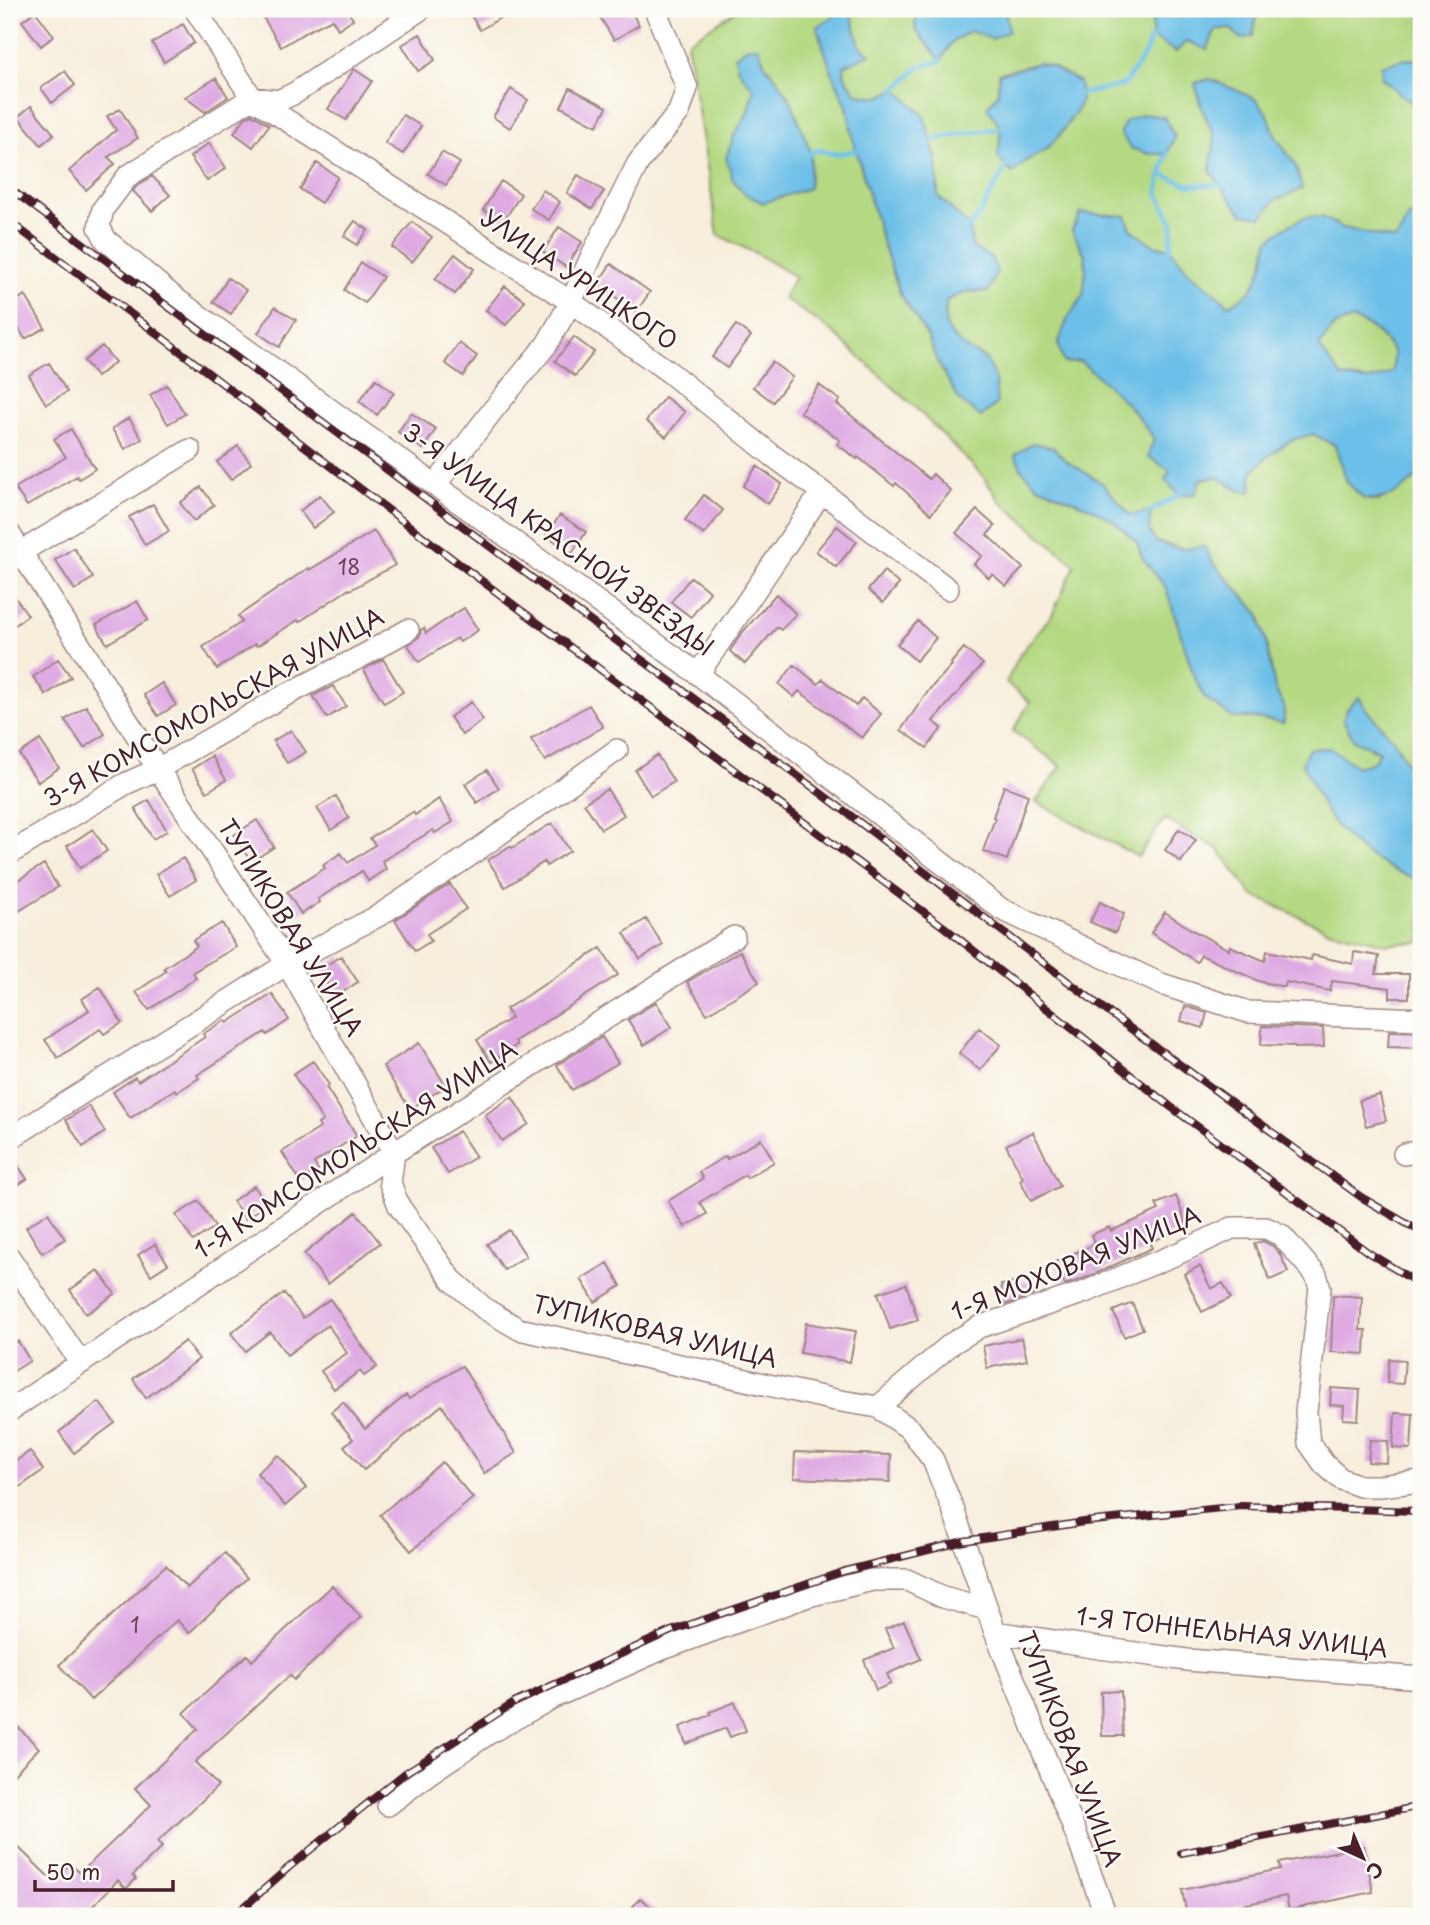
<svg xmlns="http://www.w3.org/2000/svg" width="1430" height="1925" font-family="'Playpen Sans',sans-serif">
<rect width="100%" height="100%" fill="#fdfcf7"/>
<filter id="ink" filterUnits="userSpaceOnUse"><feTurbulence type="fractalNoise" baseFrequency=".0143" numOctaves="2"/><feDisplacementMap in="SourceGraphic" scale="14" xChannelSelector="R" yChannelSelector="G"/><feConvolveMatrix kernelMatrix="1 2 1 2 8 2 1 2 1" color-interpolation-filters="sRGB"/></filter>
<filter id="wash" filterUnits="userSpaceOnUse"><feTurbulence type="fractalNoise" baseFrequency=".00686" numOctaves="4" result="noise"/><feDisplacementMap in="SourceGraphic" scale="28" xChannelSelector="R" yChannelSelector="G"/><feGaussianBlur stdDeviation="1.57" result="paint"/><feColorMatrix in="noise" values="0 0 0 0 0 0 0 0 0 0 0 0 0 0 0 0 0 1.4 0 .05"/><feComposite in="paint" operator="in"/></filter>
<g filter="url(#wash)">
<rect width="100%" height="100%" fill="#f7eedc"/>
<path fill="#b4d982" stroke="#7f7c56" stroke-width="2" fill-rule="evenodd" d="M739,9H846L817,27L832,73L847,106L853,139L883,244L900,293L928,337L937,361L960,401L986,359C969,351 944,337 945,317C945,311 946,305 947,300L968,291L987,292L992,259L972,247L969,227L938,196L937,162L924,115L880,97L857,94L845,77L843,66L860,47L851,14L852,9H917L915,29L941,60L952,42L970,31L992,39L1008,31L1005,9H1153L1152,37L1187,41L1216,29H1231L1243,18L1218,9H1421V60L1405,59L1382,78L1400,94L1421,109V218L1409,216L1397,240L1343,228L1321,217L1268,241C1265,258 1261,279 1248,293C1244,298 1235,302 1229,305L1188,271L1171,249L1153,245L1131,229L1102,215L1081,213L1072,230L1085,255L1086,271L1084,296L1068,318L1064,363L1080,361L1119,394L1146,426L1154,439L1200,479L1218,477L1239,490C1252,471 1270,450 1292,440C1298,437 1306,436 1313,434L1335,445L1347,482L1364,499L1379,501L1421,456L1418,405L1421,401V788L1393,739L1368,712L1359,698L1370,749L1379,751L1374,762L1357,767L1330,748L1309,749L1303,763C1317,794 1332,826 1360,849C1373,860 1401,870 1418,879L1421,874V942L1386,944L1328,930L1252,895L1218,849L1164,819L1138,857L1036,802L1061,766L1013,731L1030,702L1006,683L1020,654L1052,615L1075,565L1000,501L982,475L917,409L830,330L783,298L795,277L757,254L718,235L687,42ZM1039,63L1081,100L1077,111L1058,137L1045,150L1029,159L1012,173L999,158L1001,128L987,107L998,94L999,73ZM765,65L778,80L811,153L734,136L747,114L754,89L738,69ZM1210,79L1267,113L1276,137L1296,166L1262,217L1228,196L1210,170L1215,138L1201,106L1195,83ZM1054,448L1065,460L1102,483L1130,515L1149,531L1156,542L1185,549L1204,546L1214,564L1259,614L1267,646L1275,689L1284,706V723L1256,718H1233L1194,676L1166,588L1142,557L1137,542L1114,521L1091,508L1038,486Z
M1353,319C1374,328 1382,335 1394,353L1393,371C1375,382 1362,381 1342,377L1319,347L1335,325Z"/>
<path fill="#6cbfe8" stroke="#5b6f8a" stroke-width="2" fill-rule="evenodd" d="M846,9H852L851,14L860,46L870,54L844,66L845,77L857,94L880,97L896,89L924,115L937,162L938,196L970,227L972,247L992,259L997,272L988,292L968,291L947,300C946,305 945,311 945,317C944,337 969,351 986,359L995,379L997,403L981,417L960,401L937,361L928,337L900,293L883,244L853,139L847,106L832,73L817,27Z
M917,9H1005L1009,31L992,39L970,31L952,42L941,61L915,29Z
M1153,9H1218L1243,18L1257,14L1253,36L1241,39L1231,29H1216L1207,50L1187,41L1176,52L1152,37Z
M749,46L758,47L765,65L778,80L791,101L811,153L809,188L763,203L745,194L733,180L726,157L734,136L747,114L754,90L738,69L735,56Z
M1405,59L1421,60V109L1400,94L1382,78L1381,66Z
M1039,63L1050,66L1079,82L1081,100L1077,110L1058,137L1045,150L1029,159L1012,173L998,158L1001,128L987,107L998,94L999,74Z
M1210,79L1254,98L1267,113L1276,137L1296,166L1302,189L1275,200L1262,217L1243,214L1228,196L1210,170L1215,138L1201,106L1195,83Z
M1144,114L1164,117L1175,137L1167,154H1149L1130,148L1120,132L1126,121Z
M1081,213L1126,216L1131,229L1153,245L1170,249L1188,271L1229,305C1235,302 1244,298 1248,293C1261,279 1265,258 1268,241L1284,228L1305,217H1321L1343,228L1396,240L1409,216L1421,218V401L1418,405L1421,456L1419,476C1401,491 1388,502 1364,499L1347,482L1335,445L1313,434L1291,440L1266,458L1252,471L1251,492L1239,490L1218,477L1201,479L1195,494L1179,495L1165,480L1170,471L1148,456L1154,439C1135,408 1108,385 1080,361L1064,363L1058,344L1068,318L1083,296L1086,271L1085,255L1072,230ZM1353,319C1374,327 1382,335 1394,353L1393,371C1375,383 1362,381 1342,377L1319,347L1335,325Z
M1033,443L1054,448L1065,460L1102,483L1130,515L1151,511L1149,531L1156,542L1170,547L1185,549L1204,546L1214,564L1259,614L1267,646L1275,689L1284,706V723L1256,718H1233L1205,698L1194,676L1166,588L1142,557L1137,542L1114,521L1091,508L1038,486L1022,470L1015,455Z
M1359,697L1368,712L1393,739L1421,788V874L1418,879C1379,868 1340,839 1321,803C1315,790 1309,776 1302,763L1309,749L1330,748L1357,767L1374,762L1379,751L1354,740L1343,720L1347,709Z"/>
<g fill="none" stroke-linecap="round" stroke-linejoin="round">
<path stroke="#6cbfe8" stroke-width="5" d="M896,89L919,67L941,61
M1080,94L1124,85L1145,54L1151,37
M932,139L1001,128
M811,153L818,150L835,154L856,151
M1167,154L1161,174L1158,194L1173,223L1170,249
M1161,174L1189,185H1220
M970,227L983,209L1006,166
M1151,511L1179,495"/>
</g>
<g id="blocks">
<path fill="#dfaae3" d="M258,9H355L348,12L353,19L338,29L332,19L308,31L281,47Z
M467,9H494L500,18L480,30Z
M613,9H629L639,25L614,40L600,17Z
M35,11L54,36L41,46L22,21Z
M183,24L194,43L164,62L152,43Z
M420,34L435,60L418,71L402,45Z
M354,69L372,81L346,120L328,109Z
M65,71L75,85L52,103L41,88Z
M216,78L228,97L205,112L185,97Z
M570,88L607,107L597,126L561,107Z
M511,89L528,100L510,128L493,117Z
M31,106L54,134L41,145L18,117Z
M120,109L138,138L108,157L115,164L86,190L69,171L116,130L107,116Z
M252,114L269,125L253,147L234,133L245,118Z
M403,115L421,126L403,154L385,143Z
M209,143L226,168L207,181L190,157Z
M442,152L460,163L446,185L428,174Z
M317,163L338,177L321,203L300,189Z
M578,175L604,191L592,209L567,193Z
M152,176L170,195L152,211L133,191L137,186Z
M501,181L521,194L503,222L483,210Z
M543,190L560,202L549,220L531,209Z
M355,221L368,230L357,245L344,236Z
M412,222L432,237L412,262L392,247Z
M559,227L582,242L566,267L543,252Z
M455,254L474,269L455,294L435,279Z
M361,263L383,277L365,303L344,290Z
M611,264L650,292L636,312L597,284Z
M228,278L246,290L231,314L213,302Z
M505,286L525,301L506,325L486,310Z
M25,295L45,328L25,339L9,312V305Z
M275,307L296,320L279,347L258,333Z
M736,325L751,336L727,368L712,357Z
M574,337L594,352L575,376L555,361Z
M459,343L477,356L463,376L445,363Z
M102,346L115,362L97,377L84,361Z
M772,362L792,377L773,402L753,387Z
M49,363L67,392L46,404L29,375Z
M376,379L394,393L377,415L359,401Z
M167,385L185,414L168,424L150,395Z
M819,385L840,400L837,404L929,479L933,474L951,491L931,514L896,483L894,486L858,457L857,459L837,444L840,440L800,412Z
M665,397L685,412L666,437L646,421Z
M411,413L436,429L423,449L398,432Z
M129,418L142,439L125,449L112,429Z
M71,429L95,469L79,479L77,476L27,506L15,488L66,457L54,439Z
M238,446L251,463L231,480L217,462Z
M757,466L782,484L768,504L743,486Z
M201,487L214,505L194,521L180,503Z
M320,495L334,512L313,528L300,511Z
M704,495L723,510L704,535L685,520Z
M153,504L169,531L145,545L129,517Z
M977,510L995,526L987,535L1023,568L1006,586L992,574L989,578L974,564L982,556L956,533Z
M560,515L586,532L572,553L546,535Z
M837,526L857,542L836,567L816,551Z
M374,531L395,565L350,590L349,589L299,622L298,620L257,646L255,644L217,669L203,647L242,622L238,616L308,568L309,570Z
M74,548L93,578L75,590L55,560Z
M884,571L899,584L883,603L868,590Z
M691,577L710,592L691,617L671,602Z
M9,589L28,615L9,630Z
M776,594L796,614L781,630L777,627L745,664L730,651L741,634Z
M137,601L148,620L107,644L96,625Z
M464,608L478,630L460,642L457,638L419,662L408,645L419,637L421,630L424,628L426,633Z
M918,621L936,638L916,661L897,644Z
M964,648L983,664L933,721L942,728L927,748L901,730L929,690L952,665L951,663Z
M58,659L71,677L46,695L33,677Z
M383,659L403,692L384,703L364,670Z
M794,665L818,684L823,679L856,706L862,698L881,714L862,738L799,691L794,697L779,684Z
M162,683L176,705L158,716L144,695Z
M333,686L346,706L327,718L313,696Z
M471,702L483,720L462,735L450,717Z
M589,705L603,727L545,761L531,739Z
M86,706L105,734L84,748L65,720Z
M291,730L306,752L287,763L273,741Z
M40,740L59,768L38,782L19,754Z
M657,755L674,782L651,796L635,770Z
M212,756L226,780L207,792L192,769Z
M487,770L499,788L477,803L465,784Z
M1004,786L1028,795L1007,860L983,851L995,818L993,817Z
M607,789L624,815L601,829L584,803Z
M336,796L349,818L331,830L317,808Z
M439,799L453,822L435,833L433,830L382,861L386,869L368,881L362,871L318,899L320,902L301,914L287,892L325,868L323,865L341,853L348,863L375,845L370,838L413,812L415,815Z
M149,800L167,831L153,839L135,808Z
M257,820L274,847L251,862L234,835Z
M552,823L570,851L546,866L544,862L505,887L488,860L510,846L512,848Z
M93,829L107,851L80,868L67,846Z
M1179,829L1196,840L1181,862L1165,850Z
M183,858L196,880L170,896L156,874Z
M44,864L58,887L9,917V886Z
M450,884L466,909L427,934L431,941L415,951L395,920Z
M1100,902L1124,914L1115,933L1090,922Z
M1165,912L1192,930L1229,950L1230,946L1265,961L1267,951L1311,960L1312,955L1353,964L1354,952L1379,956L1376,974H1409V998H1390V988L1332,981L1330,991L1286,982L1285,987L1258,981L1201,955L1197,962L1151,933Z
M646,919L663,945L640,959L624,933Z
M222,923L236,947L193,972L196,978L149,1010L136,992L166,971L164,968L197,946L193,940Z
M601,948L618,975L515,1041L517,1045L491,1062L477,1040L511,1018L506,1009Z
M740,951L759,982L707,1014L687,982Z
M341,956L358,982L335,997L319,970Z
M100,987L122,1023L104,1034L100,1029L58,1058L45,1040L89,1010L82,999Z
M272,994L289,1020L267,1035L265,1032L197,1075L199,1078L177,1092L175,1089L130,1118L113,1092L135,1077L138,1081L205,1037L203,1034L225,1020L227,1023Z
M656,1002L672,1027L644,1045L628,1020Z
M1185,1006L1207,1013L1203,1028L1181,1021Z
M1262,1026L1323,1028L1324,1047L1295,1048V1046L1261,1045Z
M979,1028L1001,1045L980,1070L959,1053Z
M1389,1031L1421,1032V1048L1388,1047Z
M602,1037L618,1063L572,1090L557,1065Z
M419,1043L446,1086L410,1109L383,1066Z
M313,1061L329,1085L326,1087L357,1136L314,1163L318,1170L300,1181L282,1152L320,1128L318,1124L323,1121L293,1074Z
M1380,1095L1386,1121L1366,1126L1359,1100Z
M512,1097L529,1124L502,1141L485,1115Z
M89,1106L105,1132L83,1147L66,1120Z
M459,1131L476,1157L448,1174L431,1148Z
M1033,1132L1060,1186L1031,1201L1020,1180L1023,1178L1006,1145Z
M761,1139L774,1162L747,1178L745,1175L700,1202L707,1214L685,1227L668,1201L703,1179L699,1172L726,1156L727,1159Z
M9,1152L27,1179L9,1191Z
M254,1186L267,1204L245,1219L233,1201Z
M1176,1196L1188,1228L1149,1242L1152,1248L1090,1276L1065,1285L1055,1262L1095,1244L1091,1235L1109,1227L1111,1231L1159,1210L1156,1204Z
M199,1201L215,1227L193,1241L176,1215Z
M356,1212L380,1243L328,1284L304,1254Z
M48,1213L65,1239L42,1253L26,1227Z
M509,1230L526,1256L504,1270L487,1244Z
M1263,1241L1273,1246L1280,1254L1288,1272L1270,1280L1254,1244Z
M155,1244L168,1264L151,1275L138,1255Z
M608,1263L621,1286L595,1302L581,1279Z
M1200,1266L1211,1289L1223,1283L1231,1298L1202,1312L1184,1274Z
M98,1270L115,1294L86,1314L70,1290Z
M1031,1280L1033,1295L1004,1305L1001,1285Z
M906,1284L918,1320L890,1329L878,1293Z
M284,1293L303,1318L330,1299L377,1367L364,1376L360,1371L334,1389L321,1371L347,1353L328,1325L287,1355L270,1332L245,1351L231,1333Z
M1333,1295L1362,1297L1360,1330H1366L1365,1354L1331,1352Z
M1132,1303L1143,1329L1124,1337L1113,1311Z
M806,1323L856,1331L850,1362L800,1353Z
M1022,1338L1027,1360L987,1368L983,1346Z
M18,1341L30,1361L9,1374V1347Z
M185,1341L199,1359L146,1398L133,1379Z
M1389,1359L1405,1360L1403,1384L1387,1383Z
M462,1366L516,1453L484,1473L442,1405L364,1470L344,1446L353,1439L331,1412L343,1402L365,1429L406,1395L409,1399Z
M1331,1388L1360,1390L1358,1420L1343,1419L1344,1406L1330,1405Z
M99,1402L115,1423L74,1453L59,1432Z
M1395,1413L1413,1414L1411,1449L1393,1448Z
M1370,1440L1388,1441L1387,1463L1368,1462Z
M30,1451L43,1470L9,1495V1466Z
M795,1452L891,1455L890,1482L794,1478Z
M278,1455L306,1488L285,1506L257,1473Z
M442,1462L473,1498L411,1551L380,1515Z
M225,1553L247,1578L189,1633L177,1620L91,1700L59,1665L166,1565L187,1588Z
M332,1586L361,1617L294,1680L290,1675L195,1762L218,1786L157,1842L162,1847L133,1875L136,1879L126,1889L118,1880L83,1916H9V1855L17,1846L53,1881L70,1864L80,1873L151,1805L135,1788L198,1729L184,1713L247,1655L252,1661Z
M904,1621L921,1659L887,1674L891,1684L876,1690L864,1660L894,1648L885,1629Z
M1121,1691L1123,1736H1102L1101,1692Z
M735,1702L746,1731L730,1737L726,1728L686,1744L680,1727L711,1715L710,1712Z
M9,1718L39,1748L9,1779Z
M1364,1846L1373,1892L1289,1910L1286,1896L1187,1916L1182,1890L1280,1869L1279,1863Z
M640,1898L663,1916H625Z"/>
</g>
</g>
<g filter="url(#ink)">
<use href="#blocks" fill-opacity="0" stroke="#a08684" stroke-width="2"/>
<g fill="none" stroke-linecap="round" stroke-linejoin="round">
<g stroke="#a08684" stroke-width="24">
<path id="minor" d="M195,9L252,98L571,302L669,372L773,456L822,492L948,589
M421,9L295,93L278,101L252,98L128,176L103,209L99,227L106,240L176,299L698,674L1001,909L1161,984L1248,1012L1421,1019
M436,484L493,410L547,344L571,302L593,253L638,163L679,112L687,88L655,9
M9,533L158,769L287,964L394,1153L390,1183L399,1206L452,1280L485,1309L519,1329L835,1400L878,1407L910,1429L933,1460L953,1509L995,1632L1076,1834L1106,1916
M11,558L190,450
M698,674L822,492
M9,854L125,784L158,769L280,698L366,654L408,630
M9,1139L287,964L378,916L466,858L617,750
M1404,1154L1421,1151
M9,1257L81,1363
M878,1407L951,1344L979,1327L1085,1292L1179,1253L1232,1228H1266L1281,1235L1316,1275L1320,1288L1306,1412L1309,1443L1324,1464L1341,1479L1360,1486H1380L1421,1481
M9,1411L394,1153L734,937
M995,1632L1099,1648L1187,1660L1421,1678
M388,1805L431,1772L489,1733L552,1698L660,1650L808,1596L872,1580H907L943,1597L987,1609
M1418,1916H1421"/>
</g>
<use href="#minor" stroke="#fff" stroke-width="21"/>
<g stroke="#4a1f2b" stroke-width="8">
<path id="rail" d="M9,188L842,809L1112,1015L1361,1197L1421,1232
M9,221L466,569L944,927L1171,1107L1369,1253L1421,1285
M1181,1853L1421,1806
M234,1916L288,1868L405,1773L514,1703L671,1631L845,1571L964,1541L1084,1522L1241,1506L1421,1511"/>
</g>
<use href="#rail" stroke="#fdfcf7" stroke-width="5" stroke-dasharray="16" stroke-linecap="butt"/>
</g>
</g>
<g text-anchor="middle" stroke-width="5" stroke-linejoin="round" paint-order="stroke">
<g font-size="21" fill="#6f4259">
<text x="349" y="575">18</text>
<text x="135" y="1633">1</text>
</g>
<g font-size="24" fill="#4a1f2b" stroke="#fdfcf7">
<text transform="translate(579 280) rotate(34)" y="8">УЛИЦА УРИЦКОГО</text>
<text transform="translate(558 540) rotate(36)" y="8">3-Я УЛИЦА КРАСНОЙ ЗВЕЗДЫ</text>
<text transform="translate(214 708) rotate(-29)" y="8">3-Я КОМСОМОЛЬСКАЯ УЛИЦА</text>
<text transform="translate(290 928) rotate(58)" y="8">ТУПИКОВАЯ УЛИЦА</text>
<text transform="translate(356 1150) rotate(-33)" y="8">1-Я КОМСОМОЛЬСКАЯ УЛИЦА</text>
<text transform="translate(1076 1264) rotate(-22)" y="8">1-Я МОХОВАЯ УЛИЦА</text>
<text transform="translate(655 1332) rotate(13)" y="8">ТУПИКОВАЯ УЛИЦА</text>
<text transform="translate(1232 1633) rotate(6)" y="8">1-Я ТОННЕЛЬНАЯ УЛИЦА</text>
<text transform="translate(1069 1749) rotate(69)" y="8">ТУПИКОВАЯ УЛИЦА</text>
</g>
</g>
<rect width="1430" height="1925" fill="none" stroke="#fdfcf7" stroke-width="35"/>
<g transform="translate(1363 1858) rotate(136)" stroke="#fdfcf7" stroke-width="5" paint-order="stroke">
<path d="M0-5L12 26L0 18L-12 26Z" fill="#4a1f2b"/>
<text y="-10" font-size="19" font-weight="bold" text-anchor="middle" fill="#4a1f2b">С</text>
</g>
<path d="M35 1880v10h138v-10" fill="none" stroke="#4a1f2b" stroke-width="3.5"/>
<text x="46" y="1880" font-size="21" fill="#4a1f2b" stroke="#fdfcf7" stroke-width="5" paint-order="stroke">50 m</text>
</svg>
